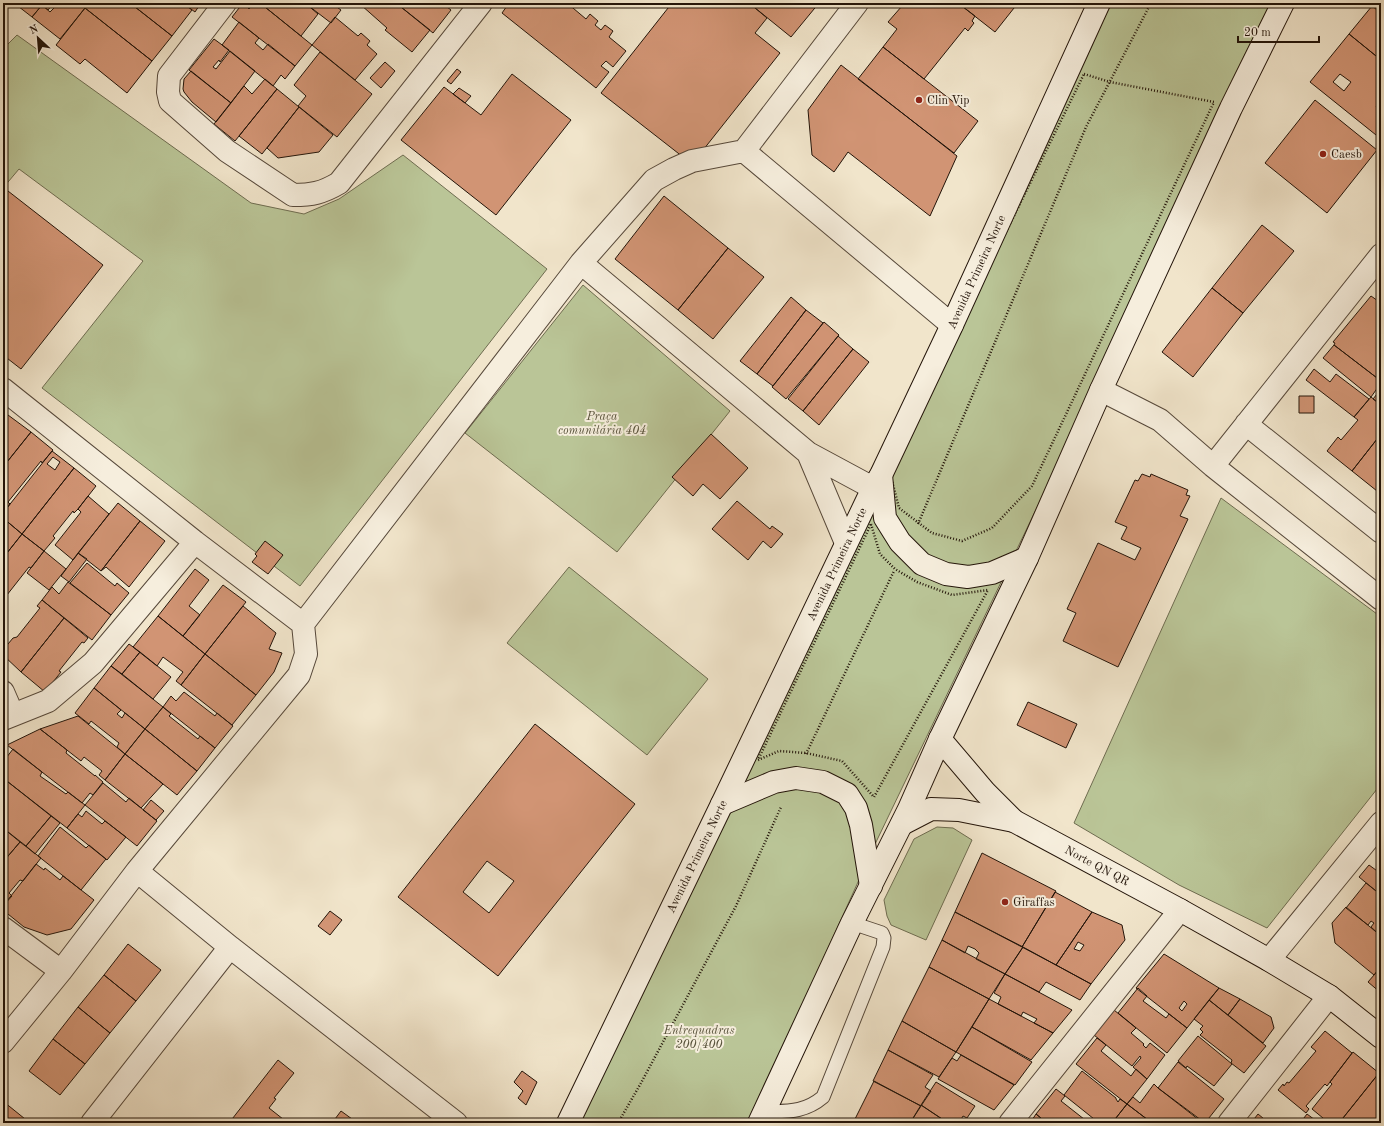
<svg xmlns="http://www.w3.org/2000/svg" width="1384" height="1126" font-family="'Old Standard TT',serif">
<rect width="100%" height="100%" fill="#f1e5cb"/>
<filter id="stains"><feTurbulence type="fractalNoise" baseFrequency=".005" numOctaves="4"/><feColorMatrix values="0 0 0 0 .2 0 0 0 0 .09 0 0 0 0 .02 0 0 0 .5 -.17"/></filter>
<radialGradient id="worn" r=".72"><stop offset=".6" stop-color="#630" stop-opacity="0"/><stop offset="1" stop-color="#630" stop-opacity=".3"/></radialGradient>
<path fill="#bac597" stroke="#6e6c50" d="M1095,3H1271L1043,495L877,840L749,1123H567Z
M17,35L251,203L304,214L339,199L403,155L547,269L300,586L42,388L143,261L19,169L3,188V49Z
M583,285L730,411L617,552L465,433Z
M1221,498L1381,617V784L1267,928L1179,885L1074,823Z
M569,567L708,679L647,755L507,643Z
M937,827L953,828L972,840L926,940L891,925L887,916L884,900L914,839Z"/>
<path fill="#d19474" stroke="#231409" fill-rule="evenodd" d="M14,3H54L48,10L42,5L32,17Z
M59,3H79L85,8L60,39L32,17L42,5L50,12Z
M79,3H89L85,8Z
M89,3H130L172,36L152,61L85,8Z
M130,3H183L192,10L172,36Z
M183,3H201L195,12Z
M243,3L249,9L254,3H260L312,45L295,66L232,17Z
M260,3H305L318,14L301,36Z
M305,3H335L334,5L341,10L331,23Z
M363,3H396L430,30L412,52L385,30L387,28L361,5Z
M396,3H442L451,10L433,33Z
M509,3H567L586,19L590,14L598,21L595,25L601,30L605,25L613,31L609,37L626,51L613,67L606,61L601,66L609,72L596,88L502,13Z
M672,3H749L767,18L755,33L780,53L692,164L601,93Z
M749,3H819L791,37Z
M898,3H958L975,16L972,21L974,23L968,31L965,28L924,79L883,47L897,29L888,22L902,6Z
M958,3H1018L995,32Z
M1372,6L1381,13V60L1349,34Z
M85,8L152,61L127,93L85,59L80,64L56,45Z
M335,17L358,36L361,33L370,41L367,45L377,54L355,80L312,45Z
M239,22L259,38L255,43L263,50L268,44L295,66L285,79L281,75L273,86L222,45Z
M1349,34L1381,60V100L1376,107L1381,112V139L1310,82ZM1340,74L1351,82L1344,91L1333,82Z
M214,39L229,50L220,62L219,60L213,67L216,69L230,51L255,71L231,103L189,70Z
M883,47L978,121L954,153L858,79Z
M320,52L372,94L337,137L298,106L306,96L294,85Z
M385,62L395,71L381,88L370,78Z
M841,65L957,156L930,216L848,152L834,172L812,155L808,110Z
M457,69L461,72L451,84L447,81Z
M191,71L231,103L216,122L192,102L184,92L183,89L184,79Z
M512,74L571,120L496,215L401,140L444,87L481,115Z
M265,79L277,89L235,141L214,124L244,86L252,94Z
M459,88L471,96L465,103L453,94Z
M277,89L299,107L262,154L239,136Z
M1315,100L1377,150L1327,213L1265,163Z
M299,107L333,135L319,152L278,158L267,148Z
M8,191L103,265L21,369L3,355V197Z
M664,196L728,248L678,310L615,259Z
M1262,225L1294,251L1243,313L1212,288Z
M728,248L764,277L713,339L678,310Z
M1212,288L1243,313L1193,377L1162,352Z
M1371,296L1381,303V381L1334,345L1335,343L1333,342Z
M791,297L806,310L757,374L740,361Z
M806,310L823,323L773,386L757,374Z
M824,322L839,335L786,399L772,387Z
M838,336L853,349L803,411L788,399Z
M1334,345L1381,381V383L1371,397L1323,358Z
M853,349L869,362L819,425L803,411Z
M1314,369L1330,382L1336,374L1369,399L1354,417L1306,380Z
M1381,389V405L1373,399Z
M1299,396H1314V413H1299Z
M1371,397L1381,405V434L1352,471L1327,451L1338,437L1341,440L1358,420L1354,417Z
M3,410L8,415L3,421Z
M8,415L31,432L3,467V421Z
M31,432L53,450L42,463L41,461L8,502L10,504L3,513V467Z
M711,434L748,468L720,499L703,484L693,496L672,477Z
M1381,434V487L1377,491L1352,471Z
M52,451L74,468L22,534L3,518V513ZM53,457L60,462L55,470L47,464Z
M74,468L96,486L78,509L74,513L73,511L53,536L55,538L44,551L22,534Z
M1142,474L1150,477L1151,474L1188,490L1186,495L1190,496L1180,516L1188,519L1118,667L1063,641L1076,613L1067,609L1098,543L1135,560L1141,548L1121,539L1127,527L1115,522L1135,480L1138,481Z
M88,496L109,514L73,560L55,545L81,512L78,509Z
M737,501L770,529L772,526L783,534L771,548L763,541L748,560L712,529Z
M118,503L140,521L101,571L78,553Z
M3,518L22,534L3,558Z
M140,521L165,541L129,587L106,567L101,571Z
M22,534L44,551L31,568L29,567L3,600V558Z
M265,541L283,555L268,574L252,562L257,556L255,554Z
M44,551L66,569L49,590L27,573Z
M78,553L87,559L69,582L61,576Z
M87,563L115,586L117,583L129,593L111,615L70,583Z
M195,569L209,580L189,606L200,615L183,636L158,616Z
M68,582L111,615L92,640L42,600L52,587L59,594Z
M223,585L246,602L205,654L183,636Z
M42,600L64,618L21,672L3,655V650L13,638L17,637L40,608L37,606Z
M243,606L276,633L269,649L282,653L274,672L256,695L205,654Z
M158,616L205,654L181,685L176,681L183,672L163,657L157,666L133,647Z
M64,618L88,638L84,643L82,642L59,671L61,672L45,692L21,672Z
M129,644L140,652L122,674L111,666Z
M140,652L171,677L153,699L122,674Z
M205,654L256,695L232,725L181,685Z
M111,666L163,707L145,729L94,688Z
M94,688L121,710L117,714L122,718L125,713L145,729L125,754L117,747L119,743L91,721L89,724L75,713Z
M184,692L215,716L217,713L233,726L215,748L163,707L171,696L176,701Z
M1028,702L1077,724L1066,748L1017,725Z
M163,707L171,714L169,716L198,739L200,736L215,748L197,771L145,729Z
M78,716L125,754L105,780L99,775L102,771L84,757L81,761L40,729Z
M535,724L635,804L498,976L398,897ZM487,861L514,881L489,913L463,892Z
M40,729L67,750L66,753L95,776V775L103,782L93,795L90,793L82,803L7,745Z
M145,729L197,771L177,795L125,754Z
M13,749L42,772L40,776L66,794L68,792L85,805L67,828L3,778V762Z
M125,754L163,784L141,808L105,780Z
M3,778L51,816L26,846L3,828Z
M103,783L126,802L129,798L157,821L137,846L85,805Z
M151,800L164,811L156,820L143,810Z
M86,811L102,824L105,821L126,837L107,860L67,828L78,814L82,817Z
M51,816L60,823L35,854L26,846Z
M60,827L86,848L89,845L106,859L81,890L38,856Z
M3,828L20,842L3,862Z
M20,842L41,858L23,881L20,880L9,893L12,896L3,906V862Z
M982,853L1056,891L1022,947L955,912Z
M36,864L44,870L45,868L60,880L63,876L94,900L71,929L47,935L24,927L3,910V906Z
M1369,865L1380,873L1381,872V895L1359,877Z
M1366,883L1381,895V936L1371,927L1374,923L1371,921L1368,925L1346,908Z
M1055,892L1092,912L1056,965L1022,947Z
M1346,907L1381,936V966L1374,975L1335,943L1332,923Z
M330,911L342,920L330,935L318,926Z
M955,912L1023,947L1005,974L976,959L979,953L975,949L968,946L965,953L942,940Z
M1092,912L1122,925L1125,940L1091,984L1056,965ZM1078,942L1084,945L1080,951L1074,949Z
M942,940L1005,974L989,999L929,967Z
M128,944L161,970L136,1001L104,975Z
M1023,947L1056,965L1091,984L1080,1000L1046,982L1039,992L1005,974Z
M1164,954L1219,988L1187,1028L1136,988ZM1184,1001L1187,1004L1182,1011L1179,1008Z
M929,967L989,999L956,1052L902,1021Z
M1381,967V993L1368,982Z
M1005,974L1072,1010L1053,1033L1034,1023L1037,1019L1023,1012L1021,1016L998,1004L1001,997L994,993Z
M104,975L136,1001L110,1033L78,1007Z
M1138,988L1147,996L1143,1001L1166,1018L1169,1014L1187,1028L1167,1053L1118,1013Z
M1219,988L1240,999L1228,1015L1209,1000Z
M989,999L1053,1033L1031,1060L972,1027Z
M1240,999L1271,1017L1274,1028L1263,1043L1228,1015Z
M1209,1000L1266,1046L1244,1073L1231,1063L1232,1060L1200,1035L1203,1032L1200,1029L1203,1026L1194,1019Z
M78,1007L110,1033L85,1064L53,1039Z
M1114,1010L1136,1028L1131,1033L1144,1044L1143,1045L1146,1048L1150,1043L1165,1055L1147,1079L1133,1067L1141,1058L1140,1056L1132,1066L1094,1035Z
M902,1021L956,1052L939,1077L888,1050Z
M972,1027L1032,1062L1015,1085L956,1052Z
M1325,1031L1352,1053L1330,1082L1327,1086L1325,1084L1306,1106L1309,1109L1306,1113L1278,1090L1283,1084L1284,1086L1287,1082L1289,1083L1316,1051L1311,1047Z
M1198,1036L1232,1064L1214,1086L1187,1066L1186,1068L1178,1061Z
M1097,1038L1106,1045L1101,1051L1131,1076L1136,1069L1147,1079L1127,1104L1076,1064Z
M53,1039L85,1064L60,1095L29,1071Z
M888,1050L933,1075L925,1087L931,1091L921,1106L873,1081Z
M1353,1052L1379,1073L1339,1123H1329L1312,1109L1332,1084L1330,1082Z
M961,1055L1014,1085L994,1110L938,1079L952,1058L957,1061Z
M278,1060L294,1073L274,1098L276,1099L269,1108L288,1123H229Z
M1178,1062L1224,1099L1205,1123L1158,1088Z
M522,1071L537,1082L526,1105L518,1098L523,1091L514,1082Z
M1082,1071L1116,1098V1099L1118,1102L1120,1099L1127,1104L1112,1123H1099L1064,1095Z
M1379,1073L1381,1075V1122L1380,1123H1339Z
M874,1081L921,1106L910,1123H853Z
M936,1082L975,1106L967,1118L963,1116L959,1123H948L921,1105Z
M1154,1084L1158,1088L1203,1123H1152L1127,1104L1133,1097L1140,1103Z
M1056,1089L1065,1096L1061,1101L1089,1123H1047L1036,1114Z
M4,1102L30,1123H3Z
M1127,1104L1152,1123H1112Z
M921,1105L948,1123H910Z
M341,1111L352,1119L349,1123H332Z
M1036,1114L1047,1123H1030Z
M1258,1114L1269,1123H1251Z
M1307,1114L1319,1123H1300Z"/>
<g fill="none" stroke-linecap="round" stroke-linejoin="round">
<g stroke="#56483a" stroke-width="15">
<path id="lane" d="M764,1112C787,1111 804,1113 823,1097L883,947L884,938L882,933L852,923"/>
</g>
<g stroke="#56483a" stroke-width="24">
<path id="street" d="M225,3L169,76L168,92L170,101L227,151L293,195C312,195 322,193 339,183L481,3
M857,3L744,151L952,325
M581,263L808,453L873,488
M3,389L195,542L303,624
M1101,390L1160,420L1213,466L1381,599
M1246,424L1381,532
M808,453L846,543
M1213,466L1381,255
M3,692L13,715
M3,719L48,701L93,663L195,542
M137,871L230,947L456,1123
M3,928L61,971
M1269,960L1381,823
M3,1042L61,971L137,871L299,675L306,654L303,624L581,263L654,180L674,169L692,161L744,151
M92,1123L230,947
M1010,1123L1180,910
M1229,1123L1329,996"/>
</g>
<g stroke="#231409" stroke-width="24">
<g id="secondary">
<path d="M881,475L885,518L900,542L922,564L946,574L968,577L992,573L1027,558"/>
<path d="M940,739L985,792L1014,821"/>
<path d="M722,804L774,782L796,778L823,782L847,794L856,808L861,825L871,886"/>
<path id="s1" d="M902,824L931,809L959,810L1014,821L1180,910L1269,960L1329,996L1381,1037"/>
<path id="s2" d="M568,1123L722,804L873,488L881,475L952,325L1099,3"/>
<path d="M759,1123L852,923L909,809L940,739L1027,558L1101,390L1231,108L1283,3"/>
</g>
</g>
<path stroke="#231409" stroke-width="2.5" stroke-dasharray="1 2" stroke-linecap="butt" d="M1084,74L1110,82L1214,102L1032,486L992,528L962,541L932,533L899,508L889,469Z
M871,524L880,554L895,569L917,582L952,595L988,590L874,797L842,761L806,753L779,751L758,760Z
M918,524L1086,127L1151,3
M806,754L894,571
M618,1123L641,1083L736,906L781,807"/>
<use href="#lane" stroke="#f6eedd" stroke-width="13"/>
<use href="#street" stroke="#f6eedd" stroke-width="22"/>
<use href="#secondary" stroke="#f6eedd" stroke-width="22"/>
</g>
<g fill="#8f2418" stroke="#f6eedd" stroke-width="1.5">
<circle cx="919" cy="100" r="4"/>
<circle cx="1323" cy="154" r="4"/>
<circle cx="1005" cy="902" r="4"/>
</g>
<g text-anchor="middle" stroke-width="4" stroke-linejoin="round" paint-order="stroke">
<g font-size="12" fill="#231409" stroke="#f6eedd" text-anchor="start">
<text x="927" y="104">Clin Vip</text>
<text x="1331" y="158">Caesb</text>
<text x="1013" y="906">Giraffas</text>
</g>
<g font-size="12" fill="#231409" stroke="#f6eedd">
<text dy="4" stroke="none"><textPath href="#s2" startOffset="944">Avenida Primeira Norte</textPath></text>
<text dy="4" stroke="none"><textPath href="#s2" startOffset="620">Avenida Primeira Norte</textPath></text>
<text dy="4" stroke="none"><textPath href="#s2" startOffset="296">Avenida Primeira Norte</textPath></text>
<text dy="4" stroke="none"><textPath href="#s1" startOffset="211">Norte QN QR</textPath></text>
</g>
<g font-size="12" font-style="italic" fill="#58523b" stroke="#f6eedd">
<text x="602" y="420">Praça<tspan x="602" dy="14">comunitária 404</tspan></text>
<text x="699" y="1034">Entrequadras<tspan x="699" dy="14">200/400</tspan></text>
</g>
</g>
<rect width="1384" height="1126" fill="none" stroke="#f1e5cb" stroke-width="16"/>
<rect x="4" y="4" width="1376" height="1118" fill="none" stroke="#231409" stroke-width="2"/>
<rect x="8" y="8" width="1368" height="1110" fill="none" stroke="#231409"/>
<g transform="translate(38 38) rotate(334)" stroke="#f6eedd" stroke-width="3" paint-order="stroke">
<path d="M0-3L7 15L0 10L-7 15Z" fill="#231409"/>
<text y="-6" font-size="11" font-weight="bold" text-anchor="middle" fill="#231409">N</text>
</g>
<path d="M1238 36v6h81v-6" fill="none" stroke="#231409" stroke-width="2"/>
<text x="1244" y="36" font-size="12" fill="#231409" stroke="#f6eedd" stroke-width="3" paint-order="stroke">20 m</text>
<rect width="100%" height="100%" filter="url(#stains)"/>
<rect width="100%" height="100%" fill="url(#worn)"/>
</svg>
